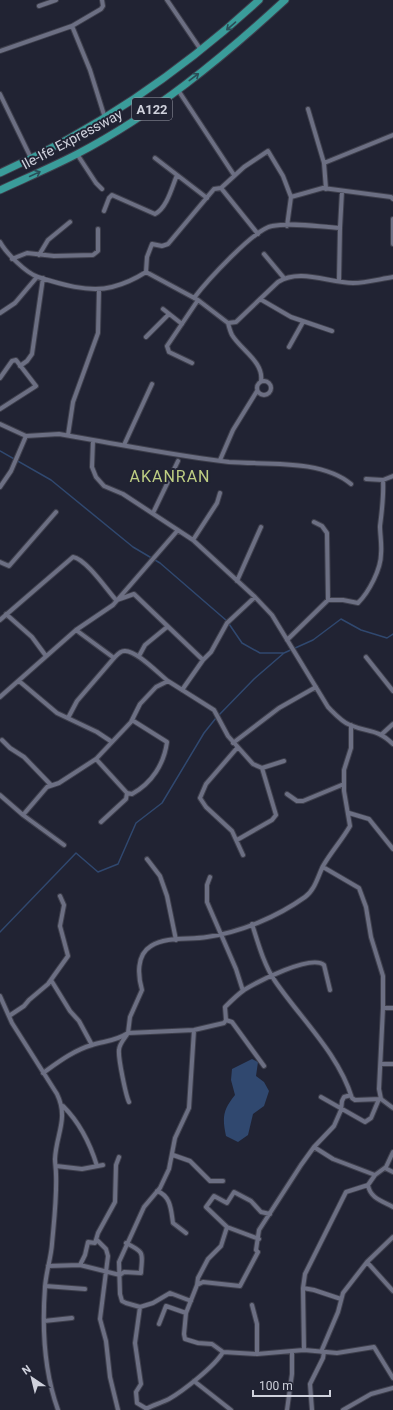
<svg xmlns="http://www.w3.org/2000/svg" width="393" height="1410" font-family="Roboto,sans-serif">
<rect width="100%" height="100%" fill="#212333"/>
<path fill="#30486f" d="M252,1059L258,1062L256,1076L264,1082L269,1091L264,1106L253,1114L248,1135L238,1142L226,1136C222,1117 223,1110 235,1095L231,1080L232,1069Z"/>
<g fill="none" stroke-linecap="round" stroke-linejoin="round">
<path stroke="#30486f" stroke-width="1.5" d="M0,451L51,480L133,547L160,563L227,621L242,643L260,653H284
M219,715L254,679L284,653L313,640L341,619L361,630L387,638L393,634
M0,932L76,853L98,872L118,864L136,823L162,803L204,733L216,718"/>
<g stroke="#3e3f4c" stroke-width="6">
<path id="minor" d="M167,0L201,50
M39,6L56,0
M72,26L90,70L105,118
M0,51L72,26L101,9L103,6L102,0
M178,90L234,175
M0,94L31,158
M308,109L324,163L326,189
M77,154L96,183L102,189
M155,158L207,198
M324,163L393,135
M221,188L244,167L268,151L283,176L291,197L287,226
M221,188L258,234
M291,197L323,188L391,197L393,199
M104,211L109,198L112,195L155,214C167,208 172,187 177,175
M393,219V244
M0,242C6,253 26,273 38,277C60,284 89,293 112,287C124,284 135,279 146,272L198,300L228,323L236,322L278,282C300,268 329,283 353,283C366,283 380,279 393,277
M264,254L284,278
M39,255L48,240L70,222
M12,259L27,253L54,256L93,255L98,251V229
M146,272L147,257L152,244L162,246L168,244L214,189L221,188
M339,281L340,228L342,191
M194,298C206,282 254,229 272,226C293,222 318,227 340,228
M260,299L291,317L332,331
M163,309L182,324
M0,313L15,303L37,277
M228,323C229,327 230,331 232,335C241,350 264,362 261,381
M146,337L169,314
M289,347L303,322
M192,363L169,352L167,346L198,300
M20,366L27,361L32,354L43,278
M0,378L12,361L16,360L36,386L0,409
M257 388a7 7 0 1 1 14 0a7 7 0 1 1-14 0Z
M0,424L26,436L59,434L93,440L92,467L96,477L104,486L123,494L193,540L255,597L272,615L328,707C335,714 342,722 350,725C369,733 376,728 393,744
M68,435L73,402L98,333L99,289
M93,440C138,448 184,457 229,462C266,465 321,459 351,484
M124,445L152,384
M220,460L233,430L257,391
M366,479L383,480L393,476
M0,487L11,471L26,436
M153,513L178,461
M314,522L322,526L327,533L328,600
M193,540L217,503L220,493
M0,562L9,566L56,512
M237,581L261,527
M117,600L134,594L203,660
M6,614L32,637L46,656
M0,620L73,557C86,559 107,590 116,600
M76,630L114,658C117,655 120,651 124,651C135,649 159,674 168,681
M287,640L328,600H343L358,603C369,592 381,569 381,554C382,544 380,535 380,526C382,510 384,496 383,480
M139,656L145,645L167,627
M366,657L393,691
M19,681L57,713L97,732L112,742
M182,690L203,660L211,652L227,623L255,597
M0,697L76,630L113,605L178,530
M68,718L77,701L114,658
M382,734L393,724
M2,740L10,748L24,757L51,785
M233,743L279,708L316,687
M237,748L206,784L200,798L206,807L232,831L243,855
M96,759L127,793
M287,794L297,801H303L344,784
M0,795L23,815L64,845
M349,813L369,819L393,849
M23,815L47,787L59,783L96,759L131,722L140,704L156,687L168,681L214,710L228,736L253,764L262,768L284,761
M101,822L126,799L127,793L132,794C152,783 164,764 167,742L132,720
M237,840L272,820L276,815L262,768
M147,859L160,876L167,896L176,940
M323,867L359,888L366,907L371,937L383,976V1008L379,1089L381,1099L393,1108
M210,877L207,885V902L236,969L243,991
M252,924C258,943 264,965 275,981C301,1019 338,1053 352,1098L355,1100L381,1099
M51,980L70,1011L79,1021L92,1045
M0,996L12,1023L57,1094C69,1119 56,1134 55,1159C55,1164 56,1169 56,1174C57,1197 54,1221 52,1244C51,1258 46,1272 45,1287C42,1327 44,1371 58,1410
M383,1008H393
M9,1016L24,1006L29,1000L48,984L68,956L60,926L64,905L60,896
M226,1020L225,1007C231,1001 237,995 244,990C257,982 311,954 324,965L330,990
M226,1020L232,1022L264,1066
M381,1064H393
M43,1073C57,1063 74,1050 92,1045C105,1041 116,1041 128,1033L130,1017L142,990C138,976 136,955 151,946C166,936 190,940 207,937C241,932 277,917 305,897C315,890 318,876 323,866C331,852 342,840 350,826L344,791V770L351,748V725
M351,1095L344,1097L342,1101L341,1110L334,1126L314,1147L333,1159L375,1175
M321,1097L365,1122L371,1118L379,1099
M129,1102C126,1096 118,1058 119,1050C119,1044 125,1038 128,1033L194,1030L224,1023L226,1020
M63,1106C80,1123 90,1143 97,1166
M393,1152L386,1167L375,1175L368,1185C370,1198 382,1201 393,1207
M173,1155L190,1161L210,1181H223
M56,1166L82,1169L103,1165
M385,1168L393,1172
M157,1191C171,1196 171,1210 173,1223L186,1233
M227,1227L206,1207L214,1196L227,1203L234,1192L251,1201L261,1212L270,1214
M259,1239L227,1227L221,1246L208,1259L198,1278L197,1285L186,1313L184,1334L185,1339L198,1343L212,1344L223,1352L257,1354L304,1350L337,1353L374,1347L393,1378
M97,1240L106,1249L108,1256L100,1319L106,1341L110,1377L118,1410
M367,1262L393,1291
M80,1265L85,1255L88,1242L95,1243L98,1233L115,1202L116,1165L119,1157
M48,1266L80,1265L120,1275L124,1272L141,1273C142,1253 146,1253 126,1243
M197,1285L203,1282L240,1286L258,1252L256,1250L259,1230L301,1165L314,1147
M45,1286L85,1289
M303,1288L314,1290L341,1299
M252,1305L257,1324V1354
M140,1307L126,1303L122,1301L120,1294L119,1262L144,1207L160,1188L169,1169L175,1138L189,1108L194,1030
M44,1321L72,1318
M159,1324L166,1306L186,1313
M304,1350L303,1288L305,1274L346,1192L368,1185
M321,1352L338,1312L343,1293L367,1262L393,1237
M194,1381L231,1410
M146,1409C153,1405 161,1403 169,1399C183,1391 215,1366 223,1352
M147,1409L137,1403L136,1392L141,1384L135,1343L140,1307L153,1303L170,1293L191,1301
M287,1410L292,1374V1352
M312,1410L310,1384L323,1358L324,1352
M343,1410L371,1394L393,1388"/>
</g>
<g stroke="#3e3f4c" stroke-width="9">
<path id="trunk" d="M0,173C96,130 182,71 259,0
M0,190C26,178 52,167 77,154C154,114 222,58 285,0"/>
</g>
<use href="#minor" stroke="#6c6f83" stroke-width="4"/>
<use href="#trunk" stroke="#3a9c9a" stroke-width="7"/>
</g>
<defs><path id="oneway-shaft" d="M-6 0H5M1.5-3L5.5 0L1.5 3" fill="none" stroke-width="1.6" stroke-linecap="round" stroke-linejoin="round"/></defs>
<g stroke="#2a4d57">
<use href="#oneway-shaft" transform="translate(231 26) rotate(139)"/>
<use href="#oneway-shaft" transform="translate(194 77) rotate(-37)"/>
<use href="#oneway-shaft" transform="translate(35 174) rotate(-25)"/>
</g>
<g text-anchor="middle" stroke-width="4" stroke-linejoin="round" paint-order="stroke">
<rect fill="#212333" stroke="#9b9da9" stroke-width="1" x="132" y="98" width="40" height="22" rx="3"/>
<g font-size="13" font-weight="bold" fill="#cfd1dc">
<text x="152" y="114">A122</text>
</g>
<g font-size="14" fill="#cfd1dc" stroke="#212333">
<text transform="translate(72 139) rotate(-28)" y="5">Ile-Ife Expressway</text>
</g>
<g font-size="16" letter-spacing="1" fill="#bece83" stroke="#212333">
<text x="170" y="482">AKANRAN</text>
</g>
</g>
<g transform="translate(32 1378) rotate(325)" stroke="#212333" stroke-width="3" paint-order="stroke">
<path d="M0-3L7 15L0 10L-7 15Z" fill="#cfd1dc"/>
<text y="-6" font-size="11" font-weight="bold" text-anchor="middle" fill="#cfd1dc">N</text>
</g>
<path d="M253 1390v6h77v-6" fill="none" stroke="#cfd1dc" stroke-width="2"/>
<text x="259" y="1390" font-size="12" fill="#cfd1dc" stroke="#212333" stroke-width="3" paint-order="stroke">100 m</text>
</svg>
